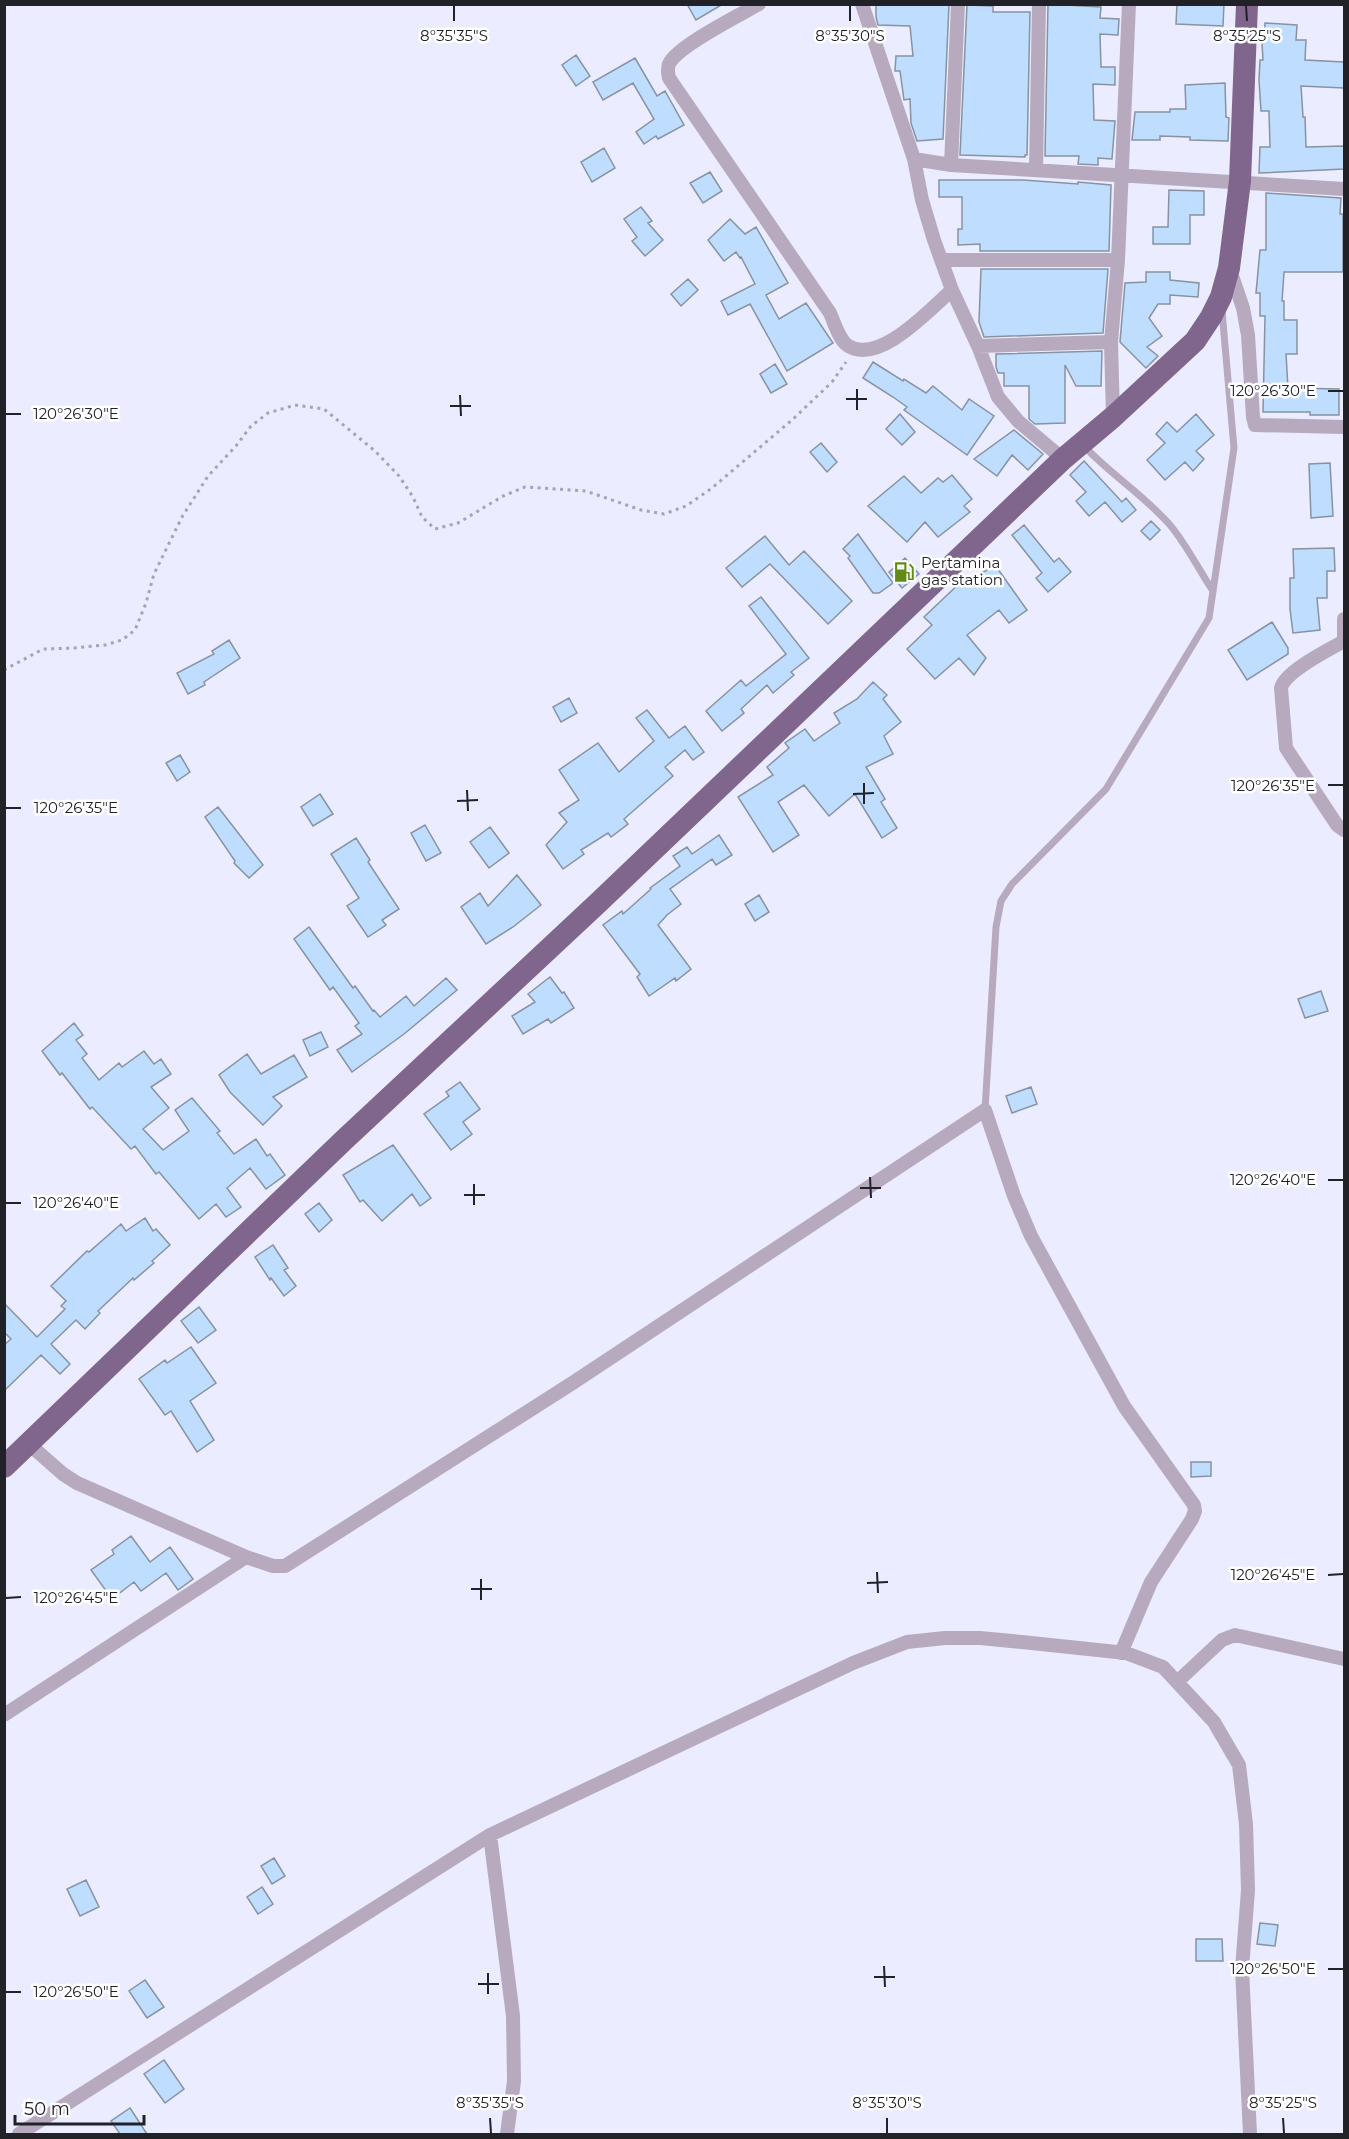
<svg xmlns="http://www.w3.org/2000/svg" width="1349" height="2139" font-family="Montserrat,sans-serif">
<rect width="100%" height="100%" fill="#ebecff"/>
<path fill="#bfddff" stroke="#8793a1" stroke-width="1.5" d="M687,4H723L696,20Z
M876,4H949L943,139L917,141L911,123L910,99L904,100L900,71H895L896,56H913L910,26L878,25L876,17Z
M1048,4L1101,7L1100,18L1119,19L1118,35L1100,34L1101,67H1115V85L1093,84L1094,120L1115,121L1112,159L1098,158V165L1078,164L1079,156H1045Z
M1177,4H1224L1223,26L1176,24Z
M967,5L993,6V12H1030L1027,155H1025V157L960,155Z
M1265,23L1297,25L1296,40H1306L1305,60L1344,62V88L1301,86L1303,117H1305L1306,147L1344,146V169L1259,173L1260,147H1270L1269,111H1261L1259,80L1260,60H1263L1262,43L1264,42Z
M576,55L590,76L576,86L562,65Z
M635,58L657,96L665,91L684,125L658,139L656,136L644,144L636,132L654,119L633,83L603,100L593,82Z
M1225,83L1226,117L1229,118L1228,141L1190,140V137L1160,136V140H1132L1135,112H1170V109H1186L1185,85Z
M604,148L615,168L592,182L581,162Z
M710,172L722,191L703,203L690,183Z
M939,180H1023L1078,184V182L1111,185L1109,251H980V244L958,245V229H962V197H939Z
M1169,190L1204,191V215H1190V244H1153V227H1168Z
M1266,193L1341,198L1340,214H1343V272H1284L1282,301H1284V320H1297V354H1286L1288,388L1339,389V415H1310V412H1263L1265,316H1260V293H1256L1260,250H1266Z
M641,207L652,221L648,223L663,240L645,256L632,241L637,237L624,219Z
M730,219L745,234L756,227L788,283L766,295L779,319L806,303L833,343L787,371L750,304L728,315L721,301L755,284L741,257L740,258L736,252L724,261L708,240Z
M981,269H1108L1103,333L984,337L979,322Z
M1146,272H1170V280L1199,283L1198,297L1170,295V304H1158L1149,318L1162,336L1147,347L1158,356L1146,368L1120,342L1125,283L1146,282Z
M688,279L698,290L681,306L671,294Z
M1102,351L1101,386H1076L1065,365V423L1035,424L1029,419V386H1004V373H998L996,367V354Z
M873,362L903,381L904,379L926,393L933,386L962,410L969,399L994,416L967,455L904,410L907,407L893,397L863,378Z
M775,364L787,384L771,393L760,374Z
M900,414L915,432L902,445L886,429Z
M1196,414L1214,435L1196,451L1204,459L1193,471L1185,462L1165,480L1147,460L1165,443L1156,434L1167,422L1177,432Z
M1014,430L1043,454L1028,470L1012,455L997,476L974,459Z
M821,443L837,462L827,472L810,452Z
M1084,461L1122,502L1126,498L1136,510L1122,522L1105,502L1089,516L1076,501L1086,492L1070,475Z
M1330,463L1333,516L1311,518L1309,464Z
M952,475L972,499L964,506L970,512L938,537L925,522L907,542L868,506L904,476L921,493L938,478L943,482Z
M1151,521L1160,530L1150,540L1141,531Z
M1024,525L1054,562L1059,558L1071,572L1048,592L1036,578L1042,573L1012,535Z
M858,534L893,583L879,593H873L848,558L850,556L843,549Z
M765,536L789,565L804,551L852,601L828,624L770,564L742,587L726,568Z
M1334,548L1335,571H1327V598H1317L1320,630L1293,633L1290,609V578H1294L1293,549Z
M905,558L919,574L902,588L889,572Z
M995,565L1027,610L1009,623L999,610L967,635L986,658L974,675L959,658L935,679L907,649L932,625L924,617L964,579L967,582Z
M761,597L809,658L791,672L794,675L773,693L767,685L741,709L744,713L722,731L706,711L741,680L746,686L786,654L749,606Z
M1272,622L1288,648V654L1247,680L1228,650Z
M229,640L240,658L204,682L205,685L188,694L177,673L214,654L212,651Z
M873,682L887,695L883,699L901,722L884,736L893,754L866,767L885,799L881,802L897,828L882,838L855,794L829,816L804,785L778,802L799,835L773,852L738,797L773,775L767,767L789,748L785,743L805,729L814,741L840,723L834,713L857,699Z
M569,698L577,713L561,722L553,707Z
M647,710L669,738L685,726L704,752L693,760L685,750L665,767L673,776L624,819L628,824L611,837L608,833L581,850L584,854L563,869L546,845L567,822L559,813L579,800L559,770L598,743L619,772L654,741L636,718Z
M180,755L190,772L177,781L166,763Z
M320,794L333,814L313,826L301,807Z
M218,807L263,865L249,878L234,863L235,861L205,817Z
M425,825L441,853L426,861L411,833Z
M490,827L509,853L489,868L470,842Z
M719,835L732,855L716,865L712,859L670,889L681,904L667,915L658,925L691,969L676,981L675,978L649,996L637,977L640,974L603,925L622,911L623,914L651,889L650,888L680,866L673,856L687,847L692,854Z
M356,838L370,860L368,862L399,909L382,920L386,925L368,937L347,906L359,898L331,854Z
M517,875L541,905L513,927L486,944L461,907L480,893L488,906Z
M759,895L769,912L755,921L745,904Z
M309,927L353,988L355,986L373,1011L374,1010L380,1017L406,996L414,1006L446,978L457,990L404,1034L352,1072L337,1050L362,1034L355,1026L359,1023L333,987L330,990L294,939Z
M550,977L562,993L564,992L574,1008L551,1023L548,1019L523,1034L512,1016L535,1002L528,994Z
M1321,991L1328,1011L1305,1018L1298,999Z
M74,1023L83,1035L76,1040L87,1054L82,1058L99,1080L119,1063L122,1067L144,1051L154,1064L161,1059L171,1074L151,1087L169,1108L143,1129L163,1150L189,1131L175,1110L192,1098L220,1131L217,1133L234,1154L256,1139L267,1156L270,1154L285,1175L266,1189L250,1168L227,1188L241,1207L226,1217L216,1204L199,1219L159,1172L156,1174L135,1146L131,1149L92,1107L90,1109L62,1073L60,1075L42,1051Z
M321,1032L328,1047L310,1056L303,1040Z
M247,1054L261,1074L294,1055L307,1077L273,1097L282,1106L263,1125L230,1092L219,1075Z
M460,1082L480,1109L463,1122L472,1134L451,1150L424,1114L449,1096L446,1092Z
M1031,1087L1037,1104L1012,1113L1006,1096Z
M393,1145L431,1198L420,1206L412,1194L382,1221L363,1200L360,1202L343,1175Z
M319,1203L332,1220L319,1232L305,1214Z
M145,1218L153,1231L156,1229L170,1245L152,1261L154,1263L134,1280L133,1278L98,1311L100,1313L85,1329L76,1320L51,1344L70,1364L60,1374L41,1355L4,1391V1345L11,1339L4,1332V1303L37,1337L65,1309L61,1306L66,1301L51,1286L87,1251L89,1252L121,1224L126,1231Z
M273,1245L288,1268L284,1270L296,1286L284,1296L271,1278L270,1280L255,1257Z
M199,1307L216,1330L198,1343L181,1321Z
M191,1347L216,1383L190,1401L214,1440L197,1452L171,1411L165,1415L139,1379L165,1360L167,1363Z
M1191,1462H1211V1476L1191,1477Z
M131,1536L150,1562L170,1547L193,1579L178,1590L166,1573L141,1591L134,1582L112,1599L91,1570L114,1554L112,1550Z
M274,1858L285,1876L272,1884L261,1866Z
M86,1880L99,1907L80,1916L67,1889Z
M262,1887L273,1904L258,1914L247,1897Z
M1260,1923L1278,1925L1275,1946L1257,1944Z
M1196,1939H1222L1223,1961H1196Z
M145,1980L164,2007L147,2018L129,1991Z
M164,2060L184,2089L165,2103L144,2074Z
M130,2108L147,2134H120L111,2121Z"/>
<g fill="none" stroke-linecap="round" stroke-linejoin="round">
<path stroke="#a4a5b4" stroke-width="3" stroke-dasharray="3 4.5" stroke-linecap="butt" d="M4,670L43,649L74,648L105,645L122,640L135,630L146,603L154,574L182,517L208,476L236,446L251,426L268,413L295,405L324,409L375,451L399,476L413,497L422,517L435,529L458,523L503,496L525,487L586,491L641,510L664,514L686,506L712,488L792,420L832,382L846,362"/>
<path stroke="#b7aabe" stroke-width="7" d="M1084,446C1110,474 1144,495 1170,525C1186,544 1199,570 1213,591
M985,1110L996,927L1001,901L1012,884L1106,789L1209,618L1234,448L1222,311"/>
<path stroke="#b7aabe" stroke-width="14" d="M759,4C740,15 677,46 669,64C667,69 668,73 669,78L830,313C834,322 839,339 847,345C878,367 930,309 952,290
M862,4L914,159L922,200L934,240L952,290L978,346L998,397L1018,421L1063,459
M914,159L951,165L1344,189
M951,165L958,4
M1036,170L1039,4
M941,260H1118
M1230,270L1243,308L1248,335L1253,417L1255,425L1344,427
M978,346L1111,342
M1113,417L1111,342L1118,260L1129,4
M1344,641C1329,650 1285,671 1281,688L1286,748L1337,825L1344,830
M1344,641V619
M30,1445L63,1474L77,1483L246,1557L273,1566H285L571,1384L985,1110L1014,1196L1031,1236L1124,1406L1194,1505L1195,1511L1192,1519L1151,1582L1121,1653
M1177,1682L1222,1640L1235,1635L1344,1659
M4,1715L246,1557
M490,1835L853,1663L907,1642L945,1638H980L1022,1642L1126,1653L1163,1667L1214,1722L1239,1765L1246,1824L1248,1890L1242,1969L1250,2134
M19,2134L490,1835L513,2016L514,2081L507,2134"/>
<path stroke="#80668d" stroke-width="22" d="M4,1467L344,1140L599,902L1063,459L1113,417L1195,341L1211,317L1221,297L1229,268L1240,181L1247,4"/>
</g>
<path fill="none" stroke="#212128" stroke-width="2" d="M454,6V21M850,6V21M1246,6L1247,21M857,389V410M1328,391H1343M460,395L461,416M846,399H867M450,406H471M6,414H21M864,783V804M1328,785H1343M467,790L468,811M853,794L874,793M457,801L478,800M6,808H21M870,1177L871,1198M1328,1180H1343M474,1184V1205M860,1188H881M464,1195H485M6,1203H21M877,1572L878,1593M1328,1575L1343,1574M481,1579V1600M867,1583L888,1582M471,1589H492M6,1598L21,1597M884,1966L885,1987M1328,1969H1343M488,1973V1994M874,1977H895M478,1984H499M6,1992H21M490,2118L491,2133M887,2118V2133M1283,2118L1284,2133"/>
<defs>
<g id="fuel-bare" transform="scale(1.62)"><path d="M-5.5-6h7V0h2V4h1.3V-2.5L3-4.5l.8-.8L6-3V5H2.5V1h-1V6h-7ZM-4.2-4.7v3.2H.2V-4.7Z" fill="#618a16" stroke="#fff" stroke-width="2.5" paint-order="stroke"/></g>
</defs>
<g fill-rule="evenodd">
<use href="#fuel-bare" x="904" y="572"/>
</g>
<g text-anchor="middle" stroke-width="5" stroke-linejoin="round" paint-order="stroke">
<g font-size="15" fill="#212128" stroke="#fff" text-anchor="start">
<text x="921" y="568">Pertamina<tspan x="921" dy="17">gas station</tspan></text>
</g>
</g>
<g font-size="15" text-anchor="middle" fill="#212128" stroke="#fff" stroke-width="5" stroke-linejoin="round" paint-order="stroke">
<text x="454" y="41">8°35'35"S</text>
<text x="850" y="41">8°35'30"S</text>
<text x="1247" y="41">8°35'25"S</text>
<text x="1273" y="396">120°26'30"E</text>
<text x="76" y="419">120°26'30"E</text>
<text x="1273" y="791">120°26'35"E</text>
<text x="76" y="813">120°26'35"E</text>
<text x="1273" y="1185">120°26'40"E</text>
<text x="76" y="1208">120°26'40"E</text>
<text x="1273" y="1580">120°26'45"E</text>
<text x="76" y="1603">120°26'45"E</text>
<text x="1273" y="1974">120°26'50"E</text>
<text x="76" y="1997">120°26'50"E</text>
<text x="490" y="2108">8°35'35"S</text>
<text x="887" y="2108">8°35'30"S</text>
<text x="1283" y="2108">8°35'25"S</text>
</g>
<rect width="1349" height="2139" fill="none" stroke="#212128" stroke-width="12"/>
<path d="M15 2115v9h129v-9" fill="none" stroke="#212128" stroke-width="3"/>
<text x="24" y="2115" font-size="18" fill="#212128" stroke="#ffffff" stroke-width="4.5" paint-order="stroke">50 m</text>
</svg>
